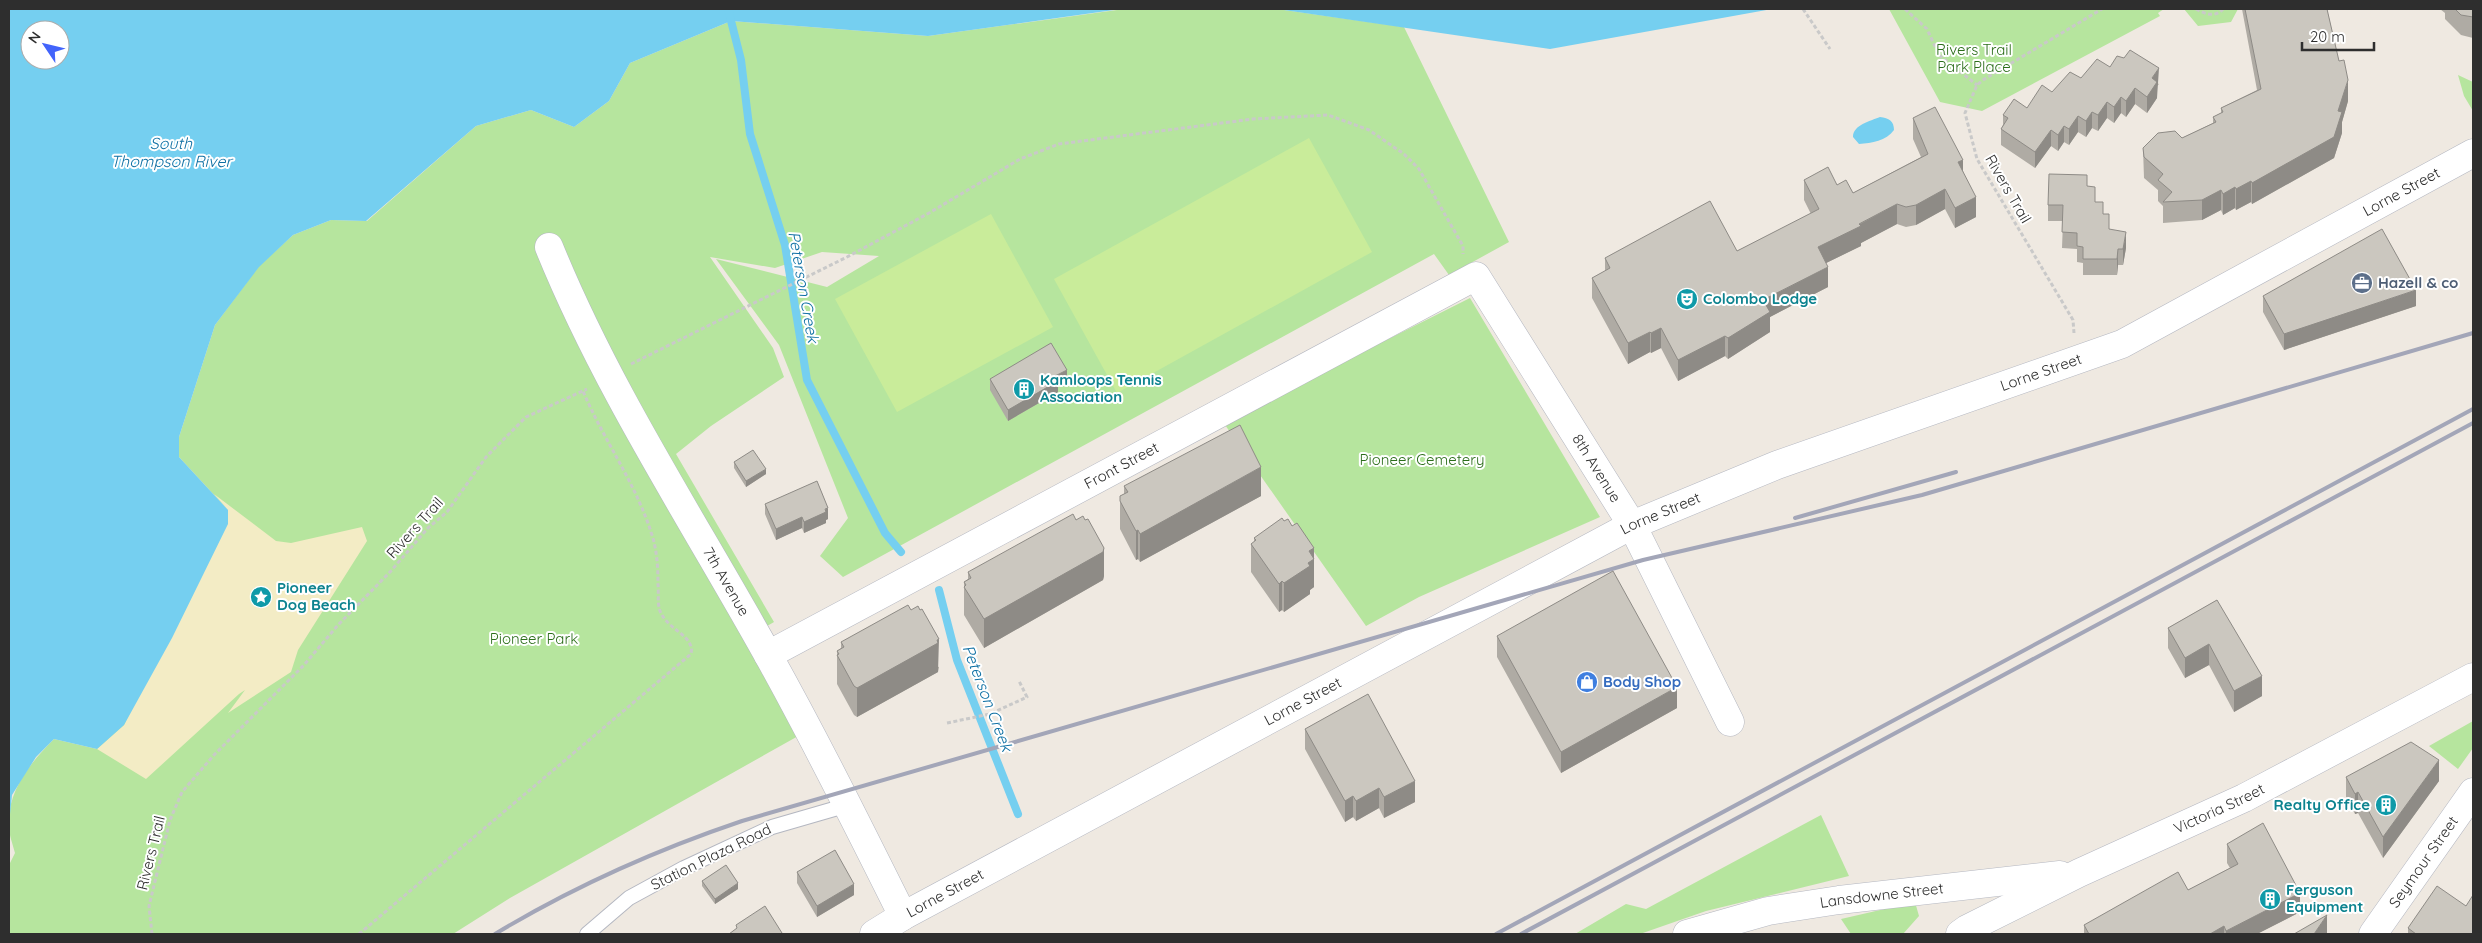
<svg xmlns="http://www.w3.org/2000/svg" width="2482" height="943" font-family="Quicksand,sans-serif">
<rect width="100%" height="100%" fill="#efe9e1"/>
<path fill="#b6e59e" d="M1124,9H1277L1404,27L1509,242L1449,275L1434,254L843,577L820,556L848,518L779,345L716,259L827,287L879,256L822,252L775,268L710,257L773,348L784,377L711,426L676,454L774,622L747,638L800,735L510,898L453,934H9V865L15,853C13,845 9,835 9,827C6,792 31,762 54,739L97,749L228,510L179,457V437L215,325L259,266L293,235L331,220L367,221L476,126L531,110L574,127L609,101L630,63L731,21L928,36Z
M1889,9H2164L2158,13L2160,16L1982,111L1940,102Z
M2184,9H2238L2231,22L2198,26Z
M2458,75L2473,82V111L2464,96Z
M1470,298L1600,517L1419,597L1366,626L1223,422Z
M2473,721V748L2458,769L2429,746Z
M1821,815L1849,876L1706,911L1640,934H1575L1626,904L1646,909Z
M1915,902L1919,916L1903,934H1851L1841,919Z"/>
<path fill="#f3ecc5" d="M214,494L276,541L291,543L362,527L367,541L298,650L291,672L228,713L245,690L239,694L146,779L97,749L124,725L228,510Z"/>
<path fill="#c9ec9a" d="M1309,138L1372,252L1117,393L1054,279Z
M991,214L1053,327L897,412L835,299Z"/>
<path fill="#75cff0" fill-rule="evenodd" d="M9,9H1121L928,36L731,21L630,63L609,101L574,127L531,110L476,126L366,221L331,220L293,235L259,267L215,325L179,437V457L228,510V524L172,638L124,725L97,749L54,739L36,757L12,795L9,824ZM30,30H60V60H30Z
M1277,9H1772L1550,49Z
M1880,117C1889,118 1894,121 1894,130C1886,141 1872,143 1859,144L1853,137C1853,125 1870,121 1880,117Z"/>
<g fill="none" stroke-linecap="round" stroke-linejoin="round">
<path stroke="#75cff0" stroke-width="8" d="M728,9L741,60L750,134L785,245L807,380L885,533L901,552
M939,590L957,660L1018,814"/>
<g stroke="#b4b7c1" stroke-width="16">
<path id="lane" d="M587,934L629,898L684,868L772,827L848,805"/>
</g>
<g stroke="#b4b7c1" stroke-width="29">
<g id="street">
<path id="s1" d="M549,247C607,390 693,520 768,655C816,741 859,828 903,916"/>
<path id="s2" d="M768,655L1476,276L1632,525L1730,722"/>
</g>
</g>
<g stroke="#b4b7c1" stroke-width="29">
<g id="secondary">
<path id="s3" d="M874,934L903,916L1632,525L1777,465L2122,344L2473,153"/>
<path id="s4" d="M1687,934L1768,911L1839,900L2060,875"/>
<path id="s5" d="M1960,934L1967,929L2079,873L2244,798L2473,677"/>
<path id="s6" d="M2373,934L2473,792"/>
</g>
</g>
<path stroke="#c9c9c9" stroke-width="3" stroke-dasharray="4 2.5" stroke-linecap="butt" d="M1803,9L1830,49
M1905,9L1927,29L1939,55L1977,85
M2196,9C2205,14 2215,18 2223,9
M2074,333L2073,320L1977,159L1965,113L1977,85L1983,80L2102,9
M631,364L847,257L929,213L1020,159L1059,144L1253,119L1328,115L1369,130L1404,154L1419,169L1463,246V254
M947,723L990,714L1027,697L1019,681
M152,934L149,906L170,820L182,792L214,755L304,665L338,625L390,572L428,528L447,512L486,457L526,417L587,389
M359,934L691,654C695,635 668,631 660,611C657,603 659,593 658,584C658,567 657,549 651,532C635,482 603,439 583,391"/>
<use href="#lane" stroke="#fff" stroke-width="14"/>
<use href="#street" stroke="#fff" stroke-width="28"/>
<use href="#secondary" stroke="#fff" stroke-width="28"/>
<path stroke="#a3a6b8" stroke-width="4" d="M1795,518L1956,472
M495,934C573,887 656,850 742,821L1643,560L1922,495L2473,333
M1496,934L2473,409
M1521,934L2473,423"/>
</g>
<path fill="#afaba4" d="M2242,9H2327L2348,101L2342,122V133L2334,158L2252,204L2251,202L2236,210L2235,208L2223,215L2221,210L2202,220L2163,223V206L2158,201V190L2144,178L2143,148L2182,138L2213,123V117L2221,113V108L2257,90Z
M2440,9H2473V38L2461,35L2445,19V13Z
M2110,67L2159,84L2157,86V98L2147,113L2135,104L2126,117L2121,113L2114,123L2107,118L2098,131L2092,128L2086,137L2078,132L2069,145L2064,142L2058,151L2051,146L2035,168L2001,145V129L2003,125V115L2027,108L2052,92Z
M1913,118L1963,171L1976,217L1955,228L1945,209L1916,225L1906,227L1897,224L1861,243V246L1826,263L1828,287L1770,317V332L1728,359L1725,356L1678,381L1661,348L1651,353L1650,352L1628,364L1592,298V278L1605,271V258L1737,251L1811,214L1804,200V180L1837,185L1853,193L1921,157L1913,139Z
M2087,186L2095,202L2103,214L2109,229L2126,248L2123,265H2118L2117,275H2083V263L2077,262V249L2062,248L2063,221H2048V205Z
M2263,296L2416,306L2284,350L2263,312Z
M990,379L1067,381L1058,386V392L1008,421L990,390Z
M734,462L766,474L746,487L734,468Z
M1124,486L1261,496L1140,562L1138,559L1136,560L1120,529V496L1124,494Z
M765,504L828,519L826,520V523L804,533L802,528L776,540L765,514Z
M1292,526L1314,548V587L1310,590V594L1284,612L1282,610L1279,612L1251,572V544L1254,542V538Z
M968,572L1104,576L1103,580L984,648L964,615V582L968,579Z
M2217,600L2262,696L2234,712L2209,665L2185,678L2168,648V628Z
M1497,636L1677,708L1561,773L1497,657Z
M841,642L939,667L938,672L857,717L854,715L837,684V651L841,648Z
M1305,729L1415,802L1384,818L1379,808L1356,821L1353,817L1345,822L1305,749Z
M2346,777L2439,781L2383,858L2358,813L2355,814L2346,798Z
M2227,844L2300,912L2257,934H2084V925L2188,890L2230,868L2227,863Z
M797,872L854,895L817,917L797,883Z
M702,881L738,889L715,904L702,886Z
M2466,906L2473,934H2408V928Z"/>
<path fill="#8e8b86" d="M2159,68L2157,98L2147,113V97L2152,78Z
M2348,80V101L2342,122V133L2334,158L2252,204V183L2338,111Z
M2135,88V104L2126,117V101Z
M2121,97V113L2114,123V107Z
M2107,102V118L2098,131V115Z
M2092,112V128L2086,137V121Z
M2078,116V132L2069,145V129Z
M2064,126V142L2058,151V135Z
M2051,130V146L2035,168V152Z
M1963,160V180L1958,162Z
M2251,181V202L2236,210V189Z
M2235,187V208L2223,215V194Z
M1945,189V209L1916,225V205Z
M2221,190V210L2202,220V200Z
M1976,197V217L1955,228V208Z
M1897,204V224L1861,243V246L1818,267V247Z
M2126,232V248L2123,265V249Z
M2118,249V265L2117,275V259Z
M1828,267V287L1770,317V332L1728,359V338L1763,300Z
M2416,290V306L2284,350V334Z
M1661,328V348L1651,353V333Z
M1650,332V352L1628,364V343Z
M1725,336V356L1678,381V360Z
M1067,370V381L1058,386V392L1008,421V410L1055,376Z
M1261,467V496L1140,562V534Z
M766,469V474L746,487V481Z
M828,508V519L826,520V523L804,533V522Z
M802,517V528L776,540V529Z
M1138,530V559L1136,560V531Z
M1104,548V576L1103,580L984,648V619Z
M1314,548V587L1310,590V594L1284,612V583L1309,551Z
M1282,581V610L1279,612V584Z
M939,639L938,672L857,717V688Z
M2209,644V665L2185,678V658Z
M2262,676V696L2234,712V691Z
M1677,687V708L1561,773V752Z
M2439,760V781L2383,858V837Z
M1415,781V802L1384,818V797Z
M1379,788V808L1356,821V801Z
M2358,792V813L2355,814V794Z
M1353,796V817L1345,822V801Z
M738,883V889L715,904V899Z
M854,884V895L817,917V906Z
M2300,893V912L2257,934H2226V931Z
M2327,915V934H2314Z
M2224,926V934H2210Z"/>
<path fill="#cbc7bf" stroke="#8e8b86" d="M2245,9H2327L2339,61L2344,60L2348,80L2338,111L2342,112L2334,137L2252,183L2251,181L2236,189L2235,187L2223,194L2221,190L2202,200L2163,202L2172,192L2158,180L2163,174L2144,157L2143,148L2158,133L2175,131L2182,138L2216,122L2213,117L2223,112L2221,108L2261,89Z
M2455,9H2473V17L2461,15Z
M2130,50L2159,68L2152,78L2157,82L2147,97L2135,88L2126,101L2121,97L2114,107L2107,102L2098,115L2092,112L2086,121L2078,116L2069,129L2064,126L2058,135L2051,130L2035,152L2001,129L2008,118L2003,115L2014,99L2027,108L2042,85L2052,92L2070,72L2081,78L2097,59L2110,67L2117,56L2124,58Z
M1935,107L1963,160L1958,162L1976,197L1955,208L1945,189L1916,205L1906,207L1897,204L1859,224L1861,226L1818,247L1828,267L1763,300L1770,312L1728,338L1725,336L1678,360L1661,328L1651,333L1650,332L1628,343L1592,278L1610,268L1605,258L1710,201L1737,251L1819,209L1804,180L1828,167L1837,185L1846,180L1853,193L1928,154L1913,118Z
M2049,174L2087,175V186L2095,187V202H2103V214H2109V229L2126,232L2123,249H2118L2117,259H2083V247L2077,246V233L2062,232L2063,205H2048Z
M2382,229L2416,290L2284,334L2263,296Z
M1051,343L1067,370L1055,376L1058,381L1008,410L990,379Z
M1240,425L1261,467L1140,534L1138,530L1136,531L1120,501V496L1128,492L1124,486Z
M753,450L766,469L746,481L734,462Z
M817,481L828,508L825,509L826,512L804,522L802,517L776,529L765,504Z
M1073,514L1076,520L1083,516L1085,520L1088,519L1104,548L1103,552L984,619L964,587L966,585L964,582L971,578L968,572Z
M1282,518L1284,521L1288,519L1292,526L1297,523L1314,548L1309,551L1314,559L1308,563L1310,566L1284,583L1282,581L1279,584L1251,544L1256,540L1254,538Z
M1613,571L1677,687L1561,752L1497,636Z
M2217,600L2262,676L2234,691L2209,644L2185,658L2168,628Z
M908,605L911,610L918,606L920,610L922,609L939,639L937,640L938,643L857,688L854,686L837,655L839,654L837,651L844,647L841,642Z
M1368,694L1415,781L1384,797L1379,788L1356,801L1353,796L1345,801L1305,729Z
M2411,742L2439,760L2383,837L2358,792L2355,794L2346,777Z
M2263,823L2300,893L2226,931L2224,926L2210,934H2089L2084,925L2178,872L2188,890L2238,864L2227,844Z
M835,850L854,884L817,906L797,872Z
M726,865L738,883L715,899L702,881Z
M2437,886L2466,906L2473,895V934H2416L2408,928Z
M765,906L782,933L779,934H729L737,928L736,925Z
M2327,915L2314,934H2294Z"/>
<defs>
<g id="office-disc" transform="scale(1.125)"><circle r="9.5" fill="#5c6f8a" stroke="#fff"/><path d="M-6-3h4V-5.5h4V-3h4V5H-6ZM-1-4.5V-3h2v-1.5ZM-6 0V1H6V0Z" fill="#fff"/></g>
<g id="theatre-disc" transform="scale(1.125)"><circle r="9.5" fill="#0f9aa8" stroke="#fff"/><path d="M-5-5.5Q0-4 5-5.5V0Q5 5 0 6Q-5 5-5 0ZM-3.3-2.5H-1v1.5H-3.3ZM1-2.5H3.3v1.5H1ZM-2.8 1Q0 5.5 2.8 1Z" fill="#fff"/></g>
<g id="building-disc" transform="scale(1.125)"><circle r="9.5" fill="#0f9aa8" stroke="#fff"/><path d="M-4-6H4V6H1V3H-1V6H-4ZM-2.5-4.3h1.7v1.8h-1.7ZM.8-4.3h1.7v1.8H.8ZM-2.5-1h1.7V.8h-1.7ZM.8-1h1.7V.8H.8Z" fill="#fff"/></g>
<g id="sight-disc" transform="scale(1.125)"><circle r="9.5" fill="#0f9aa8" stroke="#fff"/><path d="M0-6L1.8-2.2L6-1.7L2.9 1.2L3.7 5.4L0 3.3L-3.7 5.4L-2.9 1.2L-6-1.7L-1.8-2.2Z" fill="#fff"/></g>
<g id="shop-disc" transform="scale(1.125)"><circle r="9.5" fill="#3f7fe0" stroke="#fff"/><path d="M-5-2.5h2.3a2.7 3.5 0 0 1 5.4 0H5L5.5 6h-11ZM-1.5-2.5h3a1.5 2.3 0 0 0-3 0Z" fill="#fff"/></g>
</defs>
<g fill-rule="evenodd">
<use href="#office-disc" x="2362" y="283"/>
<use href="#theatre-disc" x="1687" y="299"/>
<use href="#building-disc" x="1024" y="389"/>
<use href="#sight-disc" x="261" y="597"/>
<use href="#shop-disc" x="1587" y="682"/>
<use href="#building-disc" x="2386" y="805"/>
<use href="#building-disc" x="2270" y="899"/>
</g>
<g text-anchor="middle" stroke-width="4" stroke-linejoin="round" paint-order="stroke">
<g font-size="15" fill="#2c6e1b" stroke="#fff">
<text x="1974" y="55">Rivers Trail<tspan x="1974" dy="17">Park Place</tspan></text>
<text x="1422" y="465">Pioneer Cemetery</text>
<text x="534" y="644">Pioneer Park</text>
</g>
<g font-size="15" fill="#2e2e2e" stroke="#fff">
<text transform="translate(2008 189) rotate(60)" y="5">Rivers Trail</text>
<text dy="5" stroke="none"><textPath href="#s3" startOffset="1702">Lorne Street</textPath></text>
<text dy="5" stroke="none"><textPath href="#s3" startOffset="1298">Lorne Street</textPath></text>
<text dy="5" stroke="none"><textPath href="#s2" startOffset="401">Front Street</textPath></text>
<text dy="5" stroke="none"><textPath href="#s2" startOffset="1030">8th Avenue</textPath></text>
<text dy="5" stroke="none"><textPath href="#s3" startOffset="892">Lorne Street</textPath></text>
<text transform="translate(415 528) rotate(-48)" y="5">Rivers Trail</text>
<text dy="5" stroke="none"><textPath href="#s1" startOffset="379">7th Avenue</textPath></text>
<text dy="5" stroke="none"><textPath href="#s3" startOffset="488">Lorne Street</textPath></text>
<text dy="5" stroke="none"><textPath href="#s5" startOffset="288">Victoria Street</textPath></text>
<text transform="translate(151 853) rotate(-76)" y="5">Rivers Trail</text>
<text transform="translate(711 857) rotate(-26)" y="5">Station Plaza Road</text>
<text dy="5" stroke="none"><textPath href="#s6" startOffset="88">Seymour Street</textPath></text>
<text dy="5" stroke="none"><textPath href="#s3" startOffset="82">Lorne Street</textPath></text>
<text dy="5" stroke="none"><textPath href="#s4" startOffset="199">Lansdowne Street</textPath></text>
</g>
<g font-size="15" font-weight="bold" fill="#4e5e75" stroke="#fff" text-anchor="start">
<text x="2378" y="288">Hazell &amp; co</text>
</g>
<g font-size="15" font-weight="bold" fill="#0d838f" stroke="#fff" text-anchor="start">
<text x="1703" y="304">Colombo Lodge</text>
<text x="1040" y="385">Kamloops Tennis<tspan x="1040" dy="17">Association</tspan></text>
<text x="277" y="593">Pioneer<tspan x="277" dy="17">Dog Beach</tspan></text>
<text x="2370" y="810" text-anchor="end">Realty Office</text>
<text x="2286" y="895">Ferguson<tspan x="2286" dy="17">Equipment</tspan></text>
</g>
<g font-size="15" font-weight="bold" fill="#366cbe" stroke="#fff" text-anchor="start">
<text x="1603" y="687">Body Shop</text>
</g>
<g font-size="16" font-style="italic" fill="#0d6fa3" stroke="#fff">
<text x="171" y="149">South<tspan x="171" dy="18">Thompson River</tspan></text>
<text transform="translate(804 287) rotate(80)" y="6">Peterson Creek</text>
<text transform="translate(988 698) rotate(69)" y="6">Peterson Creek</text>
</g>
</g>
<rect width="2482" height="943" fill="none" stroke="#2e2e2e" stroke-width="20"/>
<g transform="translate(45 45) rotate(305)"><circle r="24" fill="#ffffff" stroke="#ababab"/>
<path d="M0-4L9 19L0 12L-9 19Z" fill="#4264fb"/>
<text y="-8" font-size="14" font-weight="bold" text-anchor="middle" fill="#2e2e2e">N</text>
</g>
<path d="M2302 42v8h72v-8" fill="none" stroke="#2e2e2e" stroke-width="2.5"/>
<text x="2310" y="42" font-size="15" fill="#2e2e2e" stroke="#ffffff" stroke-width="4" paint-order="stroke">20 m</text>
</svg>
